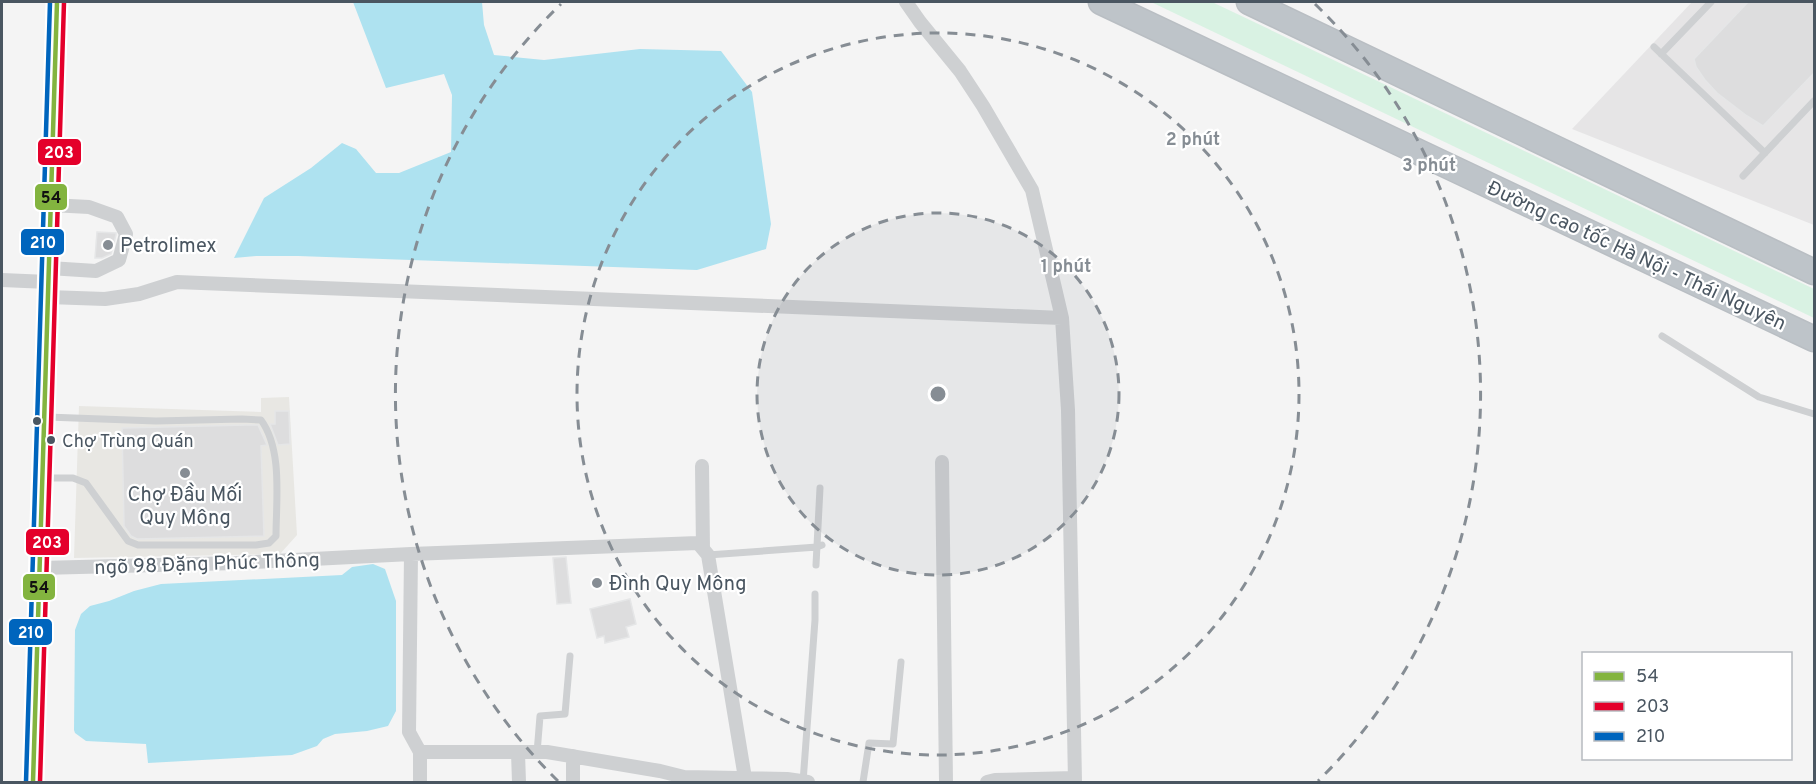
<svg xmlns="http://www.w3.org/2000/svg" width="1816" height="784" font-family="Overpass,sans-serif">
<rect width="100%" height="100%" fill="#f4f4f4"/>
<path fill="#e8e7e3" d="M289,397L297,535L280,554L74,558L79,406L261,412V398Z"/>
<path fill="#e6e5e6" d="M1692,2H1814V225L1572,129Z"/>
<path fill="#d9f2e3" d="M1151,2H1212L1814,289V318Z"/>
<path fill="#aee2f0" d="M353,2H482L484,25L494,55L544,60L640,49L721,51L752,92L771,224L766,249L697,270L298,256H256L234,258L264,198L311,168L342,143L356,149L376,173H399L451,152L452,95L444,74L386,88Z
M373,564L385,569L396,601V711L388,726L367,731L335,734L323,739L317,746L292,755L148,763L146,744L86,741L75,733L74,730L75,630L81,614L90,606L109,601L134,591L161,584L342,575L352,567Z"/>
<path fill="#ddddde" stroke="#e5e6e7" stroke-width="1.5" d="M1748,2H1815V72L1763,126L1747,116L1717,93L1705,80L1696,67L1694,59Z
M97,232L116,233V235L111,254L102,258H95Z
M275,411H289L290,444L278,445L270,424H275Z
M247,425H258L267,445L261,446L264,536L137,539L131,536L124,526L122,428Z
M566,557L571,603L557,604L553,558Z
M630,599L636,624L626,627L629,637L605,643L604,636L597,638L590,609Z"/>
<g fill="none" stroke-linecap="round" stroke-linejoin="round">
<g stroke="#b9bec3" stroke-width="27">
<path id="motorway" d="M1101,2L1814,339
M1249,2L1814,272"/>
</g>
<path stroke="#ced0d2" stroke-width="7" d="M1654,47L1765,153
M1661,54L1711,2
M1743,176L1814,101
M1662,336L1759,397L1814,414
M44,478H73L86,483L128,541L138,545H256L269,543L276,536C276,501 283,450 261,420L242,419L156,421L47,417
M708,555L817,547L822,545
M816,565L820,488
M537,753L540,716L565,714L570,656
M803,782L815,620V594
M863,782L869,743L893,744L901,662"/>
<path stroke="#ced0d2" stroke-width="14" d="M906,2L920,22L960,71L983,106L1032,190L1062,318L1068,410L1075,782
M49,268L96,271L119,260L126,234L117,217L89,207L51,205
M2,280L48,282
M48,297L105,299L139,294L177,282L1062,318
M942,462L946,782
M702,466L703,549
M411,554L409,732L420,752V782
M40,568L236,563L411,554L698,543L708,555L745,778
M420,752H547L660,771L684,777L787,779L808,782
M518,753L519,782
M573,782V756
M987,782L995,780L1074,778"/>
<path stroke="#caced1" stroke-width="21" d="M33,782L57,2"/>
<use href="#motorway" stroke="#bec4c9" stroke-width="24"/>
<g stroke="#fff" stroke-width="9">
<path id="bus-1" d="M33,782L57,2"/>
</g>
<g stroke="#fff" stroke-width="9">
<path id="bus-2" d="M40,782L64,2"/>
</g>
<g stroke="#fff" stroke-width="9">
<path id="bus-3" d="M26,782L50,2"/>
</g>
<use href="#bus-1" stroke="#83b43f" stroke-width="4.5"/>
<use href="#bus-2" stroke="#e4002b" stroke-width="4.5"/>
<use href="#bus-3" stroke="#0065bd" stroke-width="4.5"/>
</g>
<circle cx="938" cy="394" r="181" fill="#868d94" fill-opacity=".12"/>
<g fill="none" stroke="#868d94" stroke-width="3" stroke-dasharray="10 8">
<circle cx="938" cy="394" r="181"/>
<circle cx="938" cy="394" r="361"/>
<path d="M558 781A542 542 0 0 1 561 4M1315 4A542 542 0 0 1 1318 781"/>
</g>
<g fill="#868d94" stroke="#fff" stroke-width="2">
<circle cx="108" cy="245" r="6"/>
<circle cx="185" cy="473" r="6"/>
<circle cx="597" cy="583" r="6"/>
</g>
<g fill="#4a5661" stroke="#fff" stroke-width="2">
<circle cx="37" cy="421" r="5"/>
<circle cx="51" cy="440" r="5"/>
</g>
<g text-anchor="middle" stroke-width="4.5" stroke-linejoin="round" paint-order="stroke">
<g font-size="18" fill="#4a5661" stroke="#fff" text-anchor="start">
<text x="62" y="447">Chợ Trùng Quán</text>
</g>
<g font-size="20" fill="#4a5661" stroke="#fff" text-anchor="start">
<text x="120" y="252">Petrolimex</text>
<text x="185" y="501" text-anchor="middle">Chợ Đầu Mối<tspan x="185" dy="23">Quy Mông</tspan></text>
<text x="609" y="590">Đình Quy Mông</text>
</g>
<g font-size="20" fill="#4a5661" stroke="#fff">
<text transform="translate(1637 255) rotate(25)" y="7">Đường cao tốc Hà Nội - Thái Nguyên</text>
<text transform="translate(207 563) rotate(-2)" y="7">ngõ 98 Đặng Phúc Thông</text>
</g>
</g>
<circle cx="938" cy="394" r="9" fill="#868d94" stroke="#fff" stroke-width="3"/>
<g font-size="18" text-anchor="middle" font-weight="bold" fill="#868d94" stroke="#fff" stroke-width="4.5" stroke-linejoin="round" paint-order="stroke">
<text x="1193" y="145">2 phút</text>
<text x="1429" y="171">3 phút</text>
<text x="1066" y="272">1 phút</text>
</g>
<g stroke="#fff" stroke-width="2">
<rect x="37" y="138" width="45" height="28" rx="6" fill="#e4002b"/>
<rect x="34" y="183" width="34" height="28" rx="6" fill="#83b43f"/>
<rect x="20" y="228" width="45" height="28" rx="6" fill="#0065bd"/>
<rect x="25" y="528" width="45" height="28" rx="6" fill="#e4002b"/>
<rect x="22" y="573" width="34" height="28" rx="6" fill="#83b43f"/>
<rect x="8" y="618" width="45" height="28" rx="6" fill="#0065bd"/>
</g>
<g font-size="16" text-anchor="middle" font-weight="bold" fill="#fff">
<text x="59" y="158">203</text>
<text x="43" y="248">210</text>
<text x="47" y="548">203</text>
<text x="31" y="638">210</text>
</g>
<g font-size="16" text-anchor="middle" font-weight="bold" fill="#111">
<text x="51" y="203">54</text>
<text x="39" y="593">54</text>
</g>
<rect width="1816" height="784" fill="none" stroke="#4a5661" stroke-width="6"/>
<rect x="1582" y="652" width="210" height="108" fill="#ffffff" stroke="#b7bbc0" stroke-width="1.5"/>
<rect x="1594" y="672" width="30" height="9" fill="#83b43f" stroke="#b7bbc0" stroke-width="1.5"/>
<text x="1636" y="682" font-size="18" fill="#4a5661">54</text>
<rect x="1594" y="702" width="30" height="9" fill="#e4002b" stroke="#b7bbc0" stroke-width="1.5"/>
<text x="1636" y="712" font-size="18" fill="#4a5661">203</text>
<rect x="1594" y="732" width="30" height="9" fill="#0065bd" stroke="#b7bbc0" stroke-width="1.5"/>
<text x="1636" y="742" font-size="18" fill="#4a5661">210</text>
</svg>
